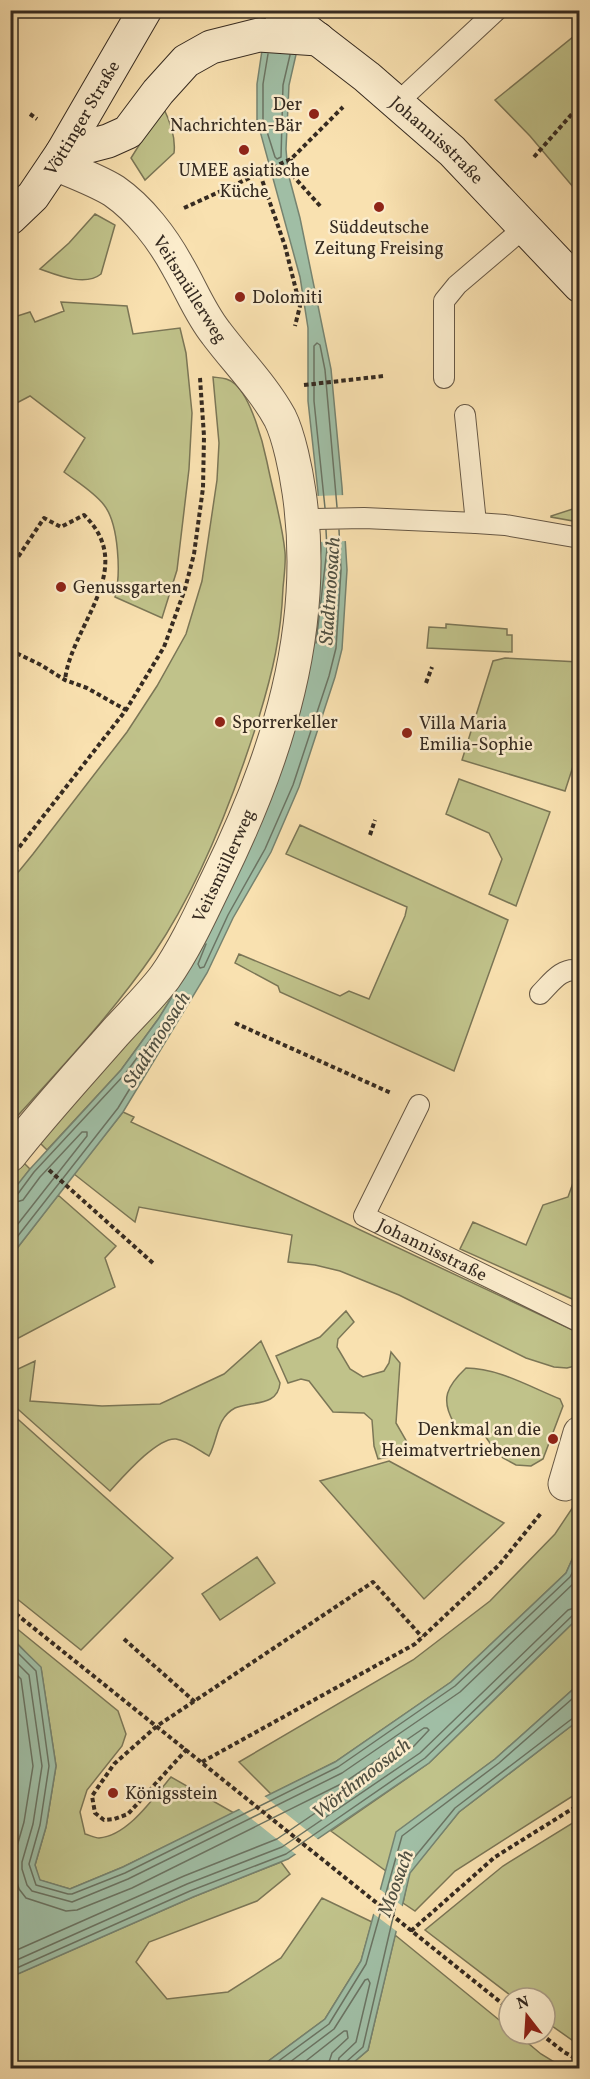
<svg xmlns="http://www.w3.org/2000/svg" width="590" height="2079" font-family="Vollkorn,serif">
<rect width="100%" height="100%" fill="#f9e1b0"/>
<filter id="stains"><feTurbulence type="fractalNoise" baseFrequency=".00333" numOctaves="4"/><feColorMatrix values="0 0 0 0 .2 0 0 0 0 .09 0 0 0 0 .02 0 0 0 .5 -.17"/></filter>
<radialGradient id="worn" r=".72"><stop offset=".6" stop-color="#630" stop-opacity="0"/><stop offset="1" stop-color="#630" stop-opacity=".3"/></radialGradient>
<path fill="#c0c28a" stroke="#7b7656" stroke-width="1.5" d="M573,37L580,41L579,194L530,136L495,100Z
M163,107C170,121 176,137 174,153L145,180L131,158Z
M95,214L115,225L101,274C85,287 57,275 40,269L69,243Z
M61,302L127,306L133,334L180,328L186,353L192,413L189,469L177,570L162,618L115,597C121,575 119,524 104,505C94,492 77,482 64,472L85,438L30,396L11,406V318L30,312L35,322L64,311Z
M213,377C221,378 229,378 235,384C251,398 263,442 267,462C273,492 282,522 285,552C286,563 284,576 283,588C281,636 273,671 259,717C234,796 201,884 154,953C112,1014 60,1069 11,1123V881L33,854L127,732L157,686L186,634L202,581L217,480L219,443Z
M579,507V522L551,517V516Z
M446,624L507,629V635H512V652L427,648L429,627L446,628Z
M505,658L579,662V748L565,791L462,760L493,661Z
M459,779L550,812L516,906L489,894L502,859L489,833L446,814Z
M300,825L508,920L454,1071L280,992L278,986L235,963L239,954L340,996L349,991L369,999L405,916L407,907L286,854Z
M191,966L159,1018L121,1070L47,1150L35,1138Z
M123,1112L134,1117L131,1122L579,1333V1365L567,1368L554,1367L526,1358L399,1295L340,1271L315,1265L288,1262L292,1235L139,1207L135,1222L74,1174Z
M19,1158L30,1169L11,1194L10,1169Z
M579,1166V1302L460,1249L473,1222L526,1245L543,1205L568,1197Z
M58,1195L116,1246L105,1258L115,1287L11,1342V1256Z
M346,1311L354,1322L338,1339L337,1347L350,1369L363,1377L384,1371L389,1363L391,1352L400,1363L396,1423L407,1442L403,1455L378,1459L374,1446L372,1420L364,1413L333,1412L309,1381L301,1379L288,1383L276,1356L320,1337Z
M261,1341L280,1383C278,1407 251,1401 235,1408C216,1418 218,1440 209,1456C200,1451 187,1441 176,1439C157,1437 122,1478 110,1491L11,1403V1358L16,1370L35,1361L30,1401L102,1406L160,1404L224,1374Z
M466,1368C498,1368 530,1387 560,1399L563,1406L543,1459L531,1466L516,1465L503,1458L492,1446L483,1433L454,1423C440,1399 447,1386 466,1368Z
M11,1413L173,1558L81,1650L11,1594Z
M389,1461L504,1523L424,1599L320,1481Z
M579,1498V1544L566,1573L451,1682L335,1762L271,1794L239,1762L413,1660L490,1601L555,1534Z
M257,1557L275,1583L220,1620L202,1594Z
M579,1617V1684L495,1759L397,1832L386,1871L331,1831L429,1763Z
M10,1623L118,1711L126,1734L122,1746L87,1790L80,1812L85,1834C89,1835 95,1838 99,1838C128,1836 154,1797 171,1777L234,1813L123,1867L70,1889L39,1880L35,1865L46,1827L56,1766L41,1668L11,1637Z
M579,1720V1792L455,1871L415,1911L403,1903L409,1873L459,1812Z
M579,1819V2045L545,2021V1998H514L425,1930L503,1866Z
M281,1862L290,1874L257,1901L149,1942L136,1962L167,1999L228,1992L281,1958L322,1898L372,1922L361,1961L325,2019L259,2068H11L10,1977L193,1897Z
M395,1935L509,2028V2034H517L541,2054L564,2068H347L368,2050Z"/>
<path fill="#a0bea5" stroke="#768370" stroke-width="1.5" d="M306,11L289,85L286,149L288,173L300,218L331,369L342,487L347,570L342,649L335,677L299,787L271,852L233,918L207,973L123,1112L11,1256L10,1194L30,1169L121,1070L159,1018L191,966L310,644L321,549L318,492L308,401V328L300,277L257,120V84L264,37Z
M579,1544V1617L429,1763L288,1859L193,1897L11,1977L10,1637L41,1667L56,1766L46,1827L35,1865L40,1880L70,1889L123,1867L335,1762L451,1682L566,1573Z
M579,1684V1720L459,1812L410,1873L368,2050L347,2068H259L325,2019L361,1961L396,1832L495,1759Z"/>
<path fill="#f9e1b0" d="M346,495L348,541L317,542L315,496Z
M263,1795L320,1841L298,1856L238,1808Z
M378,1888L405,1908L399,1933L371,1912Z"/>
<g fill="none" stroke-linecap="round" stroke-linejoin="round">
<path stroke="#6b7463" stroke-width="1.5" d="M268,54L263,84V119L275,157L277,159L281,157L283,85L290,55
M325,508L314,401V346L317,343L320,345L325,370L337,507
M316,643L327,549L326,530
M206,944L198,964L200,968L204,967L228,915L265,849L293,785L329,676L336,648L341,570L339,530
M10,1197L17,1195L34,1172L125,1074L162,1024H167V1028L118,1108L10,1246
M10,1204L23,1200L40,1177L82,1132H87V1136L10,1234
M10,1645L36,1671L49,1766L40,1825L29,1864L36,1885L68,1894H72L125,1873L338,1767L455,1686L570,1577L580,1558
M10,1656L29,1675L42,1766L33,1824L22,1862V1869L27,1885L32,1891L72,1902L128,1879L342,1773L460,1692L575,1582L580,1575
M10,1668L21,1679L33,1766L24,1822L13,1860V1869L19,1889L26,1898L66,1911L77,1910L132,1888L345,1782L424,1728H427L429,1730L414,1746L277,1839L184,1876L10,1953
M10,1963L187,1884L282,1847L420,1753L568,1610L580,1606
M10,1971L190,1891L286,1854L425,1758L573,1615L580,1613
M269,2068L329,2024L366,1964L402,1836L499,1763L580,1692
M282,2068L334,2029L365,1980L368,1979L370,1983L356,2042L339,2058L337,2068
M297,2068L344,2031H347L348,2038L332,2053L327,2068
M344,2068L346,2062L363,2047L404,1870L455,1808L573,1718L580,1716"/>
<g stroke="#675845" stroke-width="22">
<g id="lane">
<path d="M397,103L497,10"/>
<path d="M444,378V301L457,285L525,227"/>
<path d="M465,415L476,523"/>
<path d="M315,519L364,518L476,523L505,525L580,538"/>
<path d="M540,994C551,983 562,966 580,971"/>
<path id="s1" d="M419,1105L364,1216L580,1322"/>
</g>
</g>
<g stroke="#675845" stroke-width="35">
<g id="street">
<path id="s2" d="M10,1155C43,1113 79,1074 114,1034C131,1015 150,997 165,977C186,947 202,911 218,878C277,758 319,628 299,492C296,471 289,436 280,418C263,387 237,361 216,333C200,313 191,289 178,267C163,239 140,209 114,191C96,180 74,172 55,164"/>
<path d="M565,1484L580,1433"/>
</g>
</g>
<g stroke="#362b21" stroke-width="35">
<g id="secondary">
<path id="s3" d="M280,10L367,77L452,151L580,286"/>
<path d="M62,153L108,141L128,132L158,92L186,61L211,47L259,35L318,39"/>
<path id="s4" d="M10,218L33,196L62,153L145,10"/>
</g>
</g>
<path stroke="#362b21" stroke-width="4" stroke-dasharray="4.5 3" stroke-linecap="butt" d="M30,114L37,119
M534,157L578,107
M291,159L295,178L321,207
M260,174L285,246L300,306L295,326
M184,208L291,159L343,107
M304,385L384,376
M10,569L44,518L61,527L84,515C139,568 71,625 65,680
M10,650L41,665L65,680L87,688L126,710
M426,683L432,667
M370,835L375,820
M10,859L126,710L164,647L185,589L194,554L203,488L204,436L200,378
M235,1023L391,1093
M49,1170L155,1265
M10,1609L509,2009
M124,1639L195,1702
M187,1749L128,1814L114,1819L104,1820L95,1813L92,1796L114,1764L157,1726L373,1582L422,1637
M202,1762L415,1644L499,1565L541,1513
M411,1931L495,1857L580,1804
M541,2034L564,2052L580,2061"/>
<use href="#lane" stroke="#fbeccc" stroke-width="20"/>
<use href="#street" stroke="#fbeccc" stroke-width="33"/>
<use href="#secondary" stroke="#fbeccc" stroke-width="33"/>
</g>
<g fill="#8f2418" stroke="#fbeccc" stroke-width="2">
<circle cx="314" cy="114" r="6"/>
<circle cx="244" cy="150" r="6"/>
<circle cx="379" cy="207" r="6"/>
<circle cx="240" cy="297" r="6"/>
<circle cx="61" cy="587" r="6"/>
<circle cx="220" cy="722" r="6"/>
<circle cx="407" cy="733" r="6"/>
<circle cx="553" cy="1439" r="6"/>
<circle cx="113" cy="1793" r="6"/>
</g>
<g text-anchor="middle" stroke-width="5" stroke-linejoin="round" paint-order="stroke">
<g font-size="18" fill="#362b21" stroke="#fbeccc" text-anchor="start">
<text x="302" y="110" text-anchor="end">Der<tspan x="302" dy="21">Nachrichten-Bär</tspan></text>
<text x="244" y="176" text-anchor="middle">UMEE asiatische<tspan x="244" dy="21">Küche</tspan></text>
<text x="379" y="233" text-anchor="middle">Süddeutsche<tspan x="379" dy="21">Zeitung Freising</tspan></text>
<text x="252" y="303">Dolomiti</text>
<text x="73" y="593">Genussgarten</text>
<text x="232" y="728">Sporrerkeller</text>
<text x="419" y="729">Villa Maria<tspan x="419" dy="21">Emilia-Sophie</tspan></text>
<text x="541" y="1435" text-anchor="end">Denkmal an die<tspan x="541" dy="21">Heimatvertriebenen</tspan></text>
<text x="125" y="1799">Königsstein</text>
</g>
<g font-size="18" fill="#362b21" stroke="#fbeccc">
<text dy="6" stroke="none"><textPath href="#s4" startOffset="124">Vöttinger Straße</textPath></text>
<text dy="6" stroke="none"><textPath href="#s3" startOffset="204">Johannisstraße</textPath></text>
<text transform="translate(190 289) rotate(58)" y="6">Veitsmüllerweg</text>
<text dy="6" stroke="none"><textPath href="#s2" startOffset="362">Veitsmüllerweg</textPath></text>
<text dy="6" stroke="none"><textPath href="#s1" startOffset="200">Johannisstraße</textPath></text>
</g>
<g font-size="20" font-style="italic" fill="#505042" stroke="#fbeccc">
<text transform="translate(329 591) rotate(-86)" y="7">Stadtmoosach</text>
<text transform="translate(156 1039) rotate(-58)" y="7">Stadtmoosach</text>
<text transform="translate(361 1778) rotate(-38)" y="7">Wörthmoosach</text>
<text transform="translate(395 1883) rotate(-70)" y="7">Moosach</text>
</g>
</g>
<rect width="590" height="2079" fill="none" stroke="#f9e1b0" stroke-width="36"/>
<rect x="12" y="12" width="566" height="2055" fill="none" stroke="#362b21" stroke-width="3"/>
<rect x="18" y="18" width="554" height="2043" fill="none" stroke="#362b21" stroke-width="1.5"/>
<g transform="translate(527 2016) rotate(343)"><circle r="28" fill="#fbeccc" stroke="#ac9f88" stroke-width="1.5"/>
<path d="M0-4.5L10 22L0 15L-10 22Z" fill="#8f2418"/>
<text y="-9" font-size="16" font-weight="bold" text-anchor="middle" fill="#362b21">N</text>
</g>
<rect width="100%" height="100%" filter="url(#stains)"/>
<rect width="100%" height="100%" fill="url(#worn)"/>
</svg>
